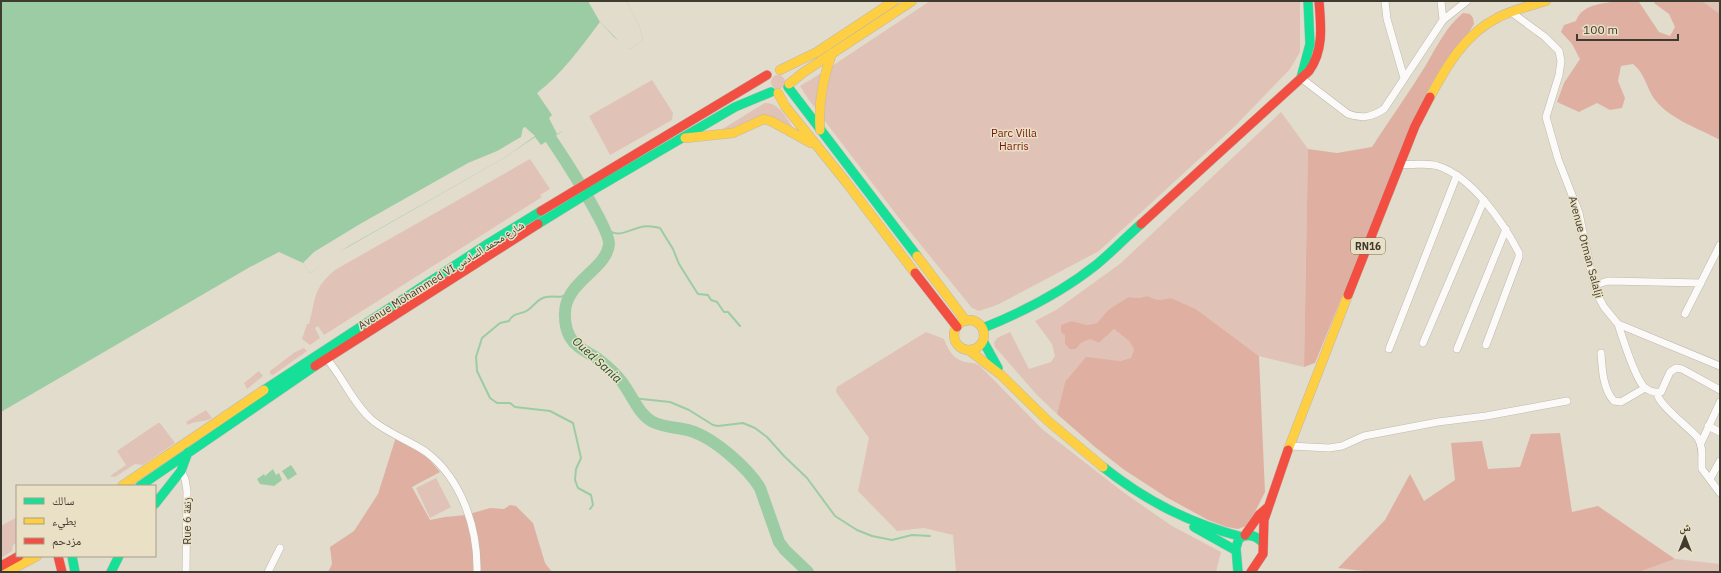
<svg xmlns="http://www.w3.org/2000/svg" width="1721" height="573" font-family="'IBM Plex Sans','Noto Naskh Arabic',sans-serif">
<rect width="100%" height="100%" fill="#e2dccd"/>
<path fill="#e1c2b6" d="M930,1H1300V52L1290,69L1235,126L1099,251L997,305L979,311L972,308L899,218L824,120V91L832,66Z
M1702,1H1720V14Z
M823,72L816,109L809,100L800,86Z
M771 82a7 7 0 1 1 14 0a7 7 0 1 1-14 0Z
M652,80L673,113L672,120L610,155L589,116Z
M765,103C779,102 787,119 794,129L774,119L716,133Z
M1281,112L1308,149L1304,367L1259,356L1196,309L1171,298L1158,300L1147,296L1139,298L1128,297L1108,310L1097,323L1087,325L1072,321L1067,324L1065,344L1076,349L1081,343L1090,339L1099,343L1114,329L1129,341L1134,349L1131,358L1120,361L1104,360L1065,382L1057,414L1037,395L995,347L994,343L997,338L1010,332L1029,369L1051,362L1055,356L1052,344L1035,321L1056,310L1121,263Z
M530,159L550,189L540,195L542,197L324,335L318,326L315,328L320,338L310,345L302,339L307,324H309C316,298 313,288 335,270Z
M926,332L944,339C948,350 953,359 965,362C971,363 974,362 980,366L1042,429L1123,492L1172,526L1221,552L1216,572H956L953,535L924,528L897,531L858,491L869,438L836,392L837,387Z
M304,348L307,351L273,375L270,374V371L295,352Z
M259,371L263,376L247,389L244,383Z
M206,410L212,418C204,423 195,420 188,425L186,422Z
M158,423H160L175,443L143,465L135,464L115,477L110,476L126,465L117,451Z
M436,478L451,507L430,518L416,488Z
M17,517V543L13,545L12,551L1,558V526Z
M1675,559L1720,564V572H1639Z"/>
<path fill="#dfb0a1" d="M1617,1H1635L1639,2L1659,32L1670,36L1675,27L1669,14L1654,3L1656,1H1702L1720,14V140C1698,128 1672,120 1656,101C1646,89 1647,76 1633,64L1621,66L1618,81L1625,98L1622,108L1610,110L1597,103L1579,112L1557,102L1564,83L1580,59L1572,44L1561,32L1564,25L1576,21C1582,4 1601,4 1617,1Z
M1463,13L1470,14L1473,18L1474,24L1412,125L1315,363L1304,367L1308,149L1337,153L1372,147C1389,120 1409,93 1426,65C1437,46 1446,27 1463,13Z
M1147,296L1158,300L1171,298L1196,309L1259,356L1265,492L1250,522L1246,526L1238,529L1227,527L1208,520L1166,497L1123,469L1095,447L1057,414L1065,382L1086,357L1120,361L1131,358L1134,349L1129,341L1114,329L1099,343L1090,339L1081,343L1076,349H1070L1065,344V335L1061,332V325L1072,321L1087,325L1097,323L1108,310L1128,297L1139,298Z
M1560,433L1572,512L1598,506L1675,559L1639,572H1372L1338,568L1385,520L1410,474L1424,501L1455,480L1451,443L1482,441L1488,469L1520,467L1531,434Z
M396,437L426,456L440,472L412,487L430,520L445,517L466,515L490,508L504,509L510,505L516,506L533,523L545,563L552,572H328L332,564L330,547L354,531L378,494Z"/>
<path fill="#9ccca3" d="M1,1H626L639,25L643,40L630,49L614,37L600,22C581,47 562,74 537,93L563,131L541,145L535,137L504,158L334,255L310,273L303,263L279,252L250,267L1,412Z
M291,465L297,474L288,480L282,471Z
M273,469L276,475L279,473L282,480L274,486L260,484L257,479L264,474L265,476Z"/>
<path fill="#e2dccd" d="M588,1H626L639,25L643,40L630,49L624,46L600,22Z
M553,114L562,126L563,131L557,134L549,118Z
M525,127L535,136L504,158L347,247L310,273L303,263L314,252L360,224L468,163L497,151L521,137L523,128Z"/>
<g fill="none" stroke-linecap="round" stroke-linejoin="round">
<path stroke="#9ccca3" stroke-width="2" d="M603,226C618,240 624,231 641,227C648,225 654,227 660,228L673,249L679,264L696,291L698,294L708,295L711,300L717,302L724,312H728L740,326
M573,290C559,301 560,295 546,297C538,298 534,306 528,310C521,315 513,312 509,321L500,323L482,338L476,357L477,371L490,398L497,403H510L515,407L550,411L573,423L581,458L576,469L575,480L578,488L591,495L593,505L590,509
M632,398L670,402L689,410L713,425L718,426L743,423L755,428L767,437L784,456L807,478L835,516L857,530L872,536L892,540L912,535L930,536"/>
<path stroke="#9ccca3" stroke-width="12" d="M551,139C562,155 610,229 609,244C607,270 563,282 565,316C565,324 566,330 570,337C576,348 588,352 598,359C606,365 616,374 622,382C632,395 638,414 653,422C665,428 679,427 691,431C714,438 748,468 760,488L779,542L785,550L808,572"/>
<g stroke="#beb9ad" stroke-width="8">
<path id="street" d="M1385,1L1387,19L1404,78
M1441,1L1443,20
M1511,12L1545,37L1559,51L1561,61L1559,75L1546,117L1558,159L1579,213L1591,271L1597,294L1604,307L1618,324L1720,366
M1301,78L1348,114C1362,119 1372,117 1384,109L1443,20L1467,1
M1401,164C1413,166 1427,162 1438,166C1472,177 1503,222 1519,253V257L1486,345
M1595,285L1608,281L1701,283
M1685,314L1720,245
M1618,324C1623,339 1634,376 1644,387C1649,391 1655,393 1661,392L1670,372L1676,368L1682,369L1720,390
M1423,343L1484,200
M1389,349L1457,175
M1457,349L1506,229
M1601,353C1602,368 1603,390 1614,401L1621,402L1645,388
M326,358C343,377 352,402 371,419C385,432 410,441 426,452C462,479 478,529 477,572
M1657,393C1658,405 1690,428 1698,438C1704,449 1701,458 1702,469L1720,493
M1708,426L1720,432
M1701,443L1720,402
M1290,446L1329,448L1342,446L1364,436L1438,422L1486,416L1567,401
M181,471L185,479L187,491L186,572
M1710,479L1720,461
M268,572L280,548"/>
</g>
<g stroke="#beb9ad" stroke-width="10">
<path id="fast" d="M1301,78L1310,44L1308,1
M788,87L917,256
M538,224L598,187L735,107L771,92
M983,328C1023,312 1062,292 1096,265C1112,252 1126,237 1141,224
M983,341L998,368
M264,390L489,243L541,211
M1103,467C1146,501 1189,523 1242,537
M140,486L315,366
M155,504L181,471L188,452
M1194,527L1235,550
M72,556L75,572
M111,572L119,556
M1238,572L1236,548L1239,538C1248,533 1256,535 1263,543"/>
</g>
<g stroke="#beb9ad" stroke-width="10">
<path id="slow" d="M780,70L817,52L894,1
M789,84L804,72L912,1
M778,93L785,106L846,182L915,273
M1430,97C1446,67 1465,34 1497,18C1512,10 1529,6 1546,1
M820,130C818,103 823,78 832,53
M685,138L733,133L764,119L771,121L811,143
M917,256L966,321
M954 335a15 15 0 1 1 30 0a15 15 0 1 1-30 0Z
M970,351L1001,375L1048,421L1103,467
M1288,450L1348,295
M122,486L264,390
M7,572L37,556"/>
</g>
<g stroke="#beb9ad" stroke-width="10">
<path id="jam" d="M541,211L767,75
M1141,224L1309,71C1324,50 1321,26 1319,1
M915,273L957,327
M1348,295L1415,126L1430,97
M315,366L538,224
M1245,535L1259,515L1267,508
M58,556L62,572
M1,566L19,556
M1251,572L1263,554L1264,520L1288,450"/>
</g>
<use href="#street" stroke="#fbfaf8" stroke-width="7"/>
<use href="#fast" stroke="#16e098" stroke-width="9"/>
<use href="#slow" stroke="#ffcf43" stroke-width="9"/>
<use href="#jam" stroke="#f24e42" stroke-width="9"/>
</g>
<g text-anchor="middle" stroke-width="3" stroke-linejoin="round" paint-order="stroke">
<rect fill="#eae0c5" stroke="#726c5d" stroke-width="1" x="1351" y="238" width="34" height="16" rx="3"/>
<g font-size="10" font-weight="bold" fill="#3e3b30">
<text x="1368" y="250">RN16</text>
</g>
<g font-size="11" fill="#76160b" stroke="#eae0c5">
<text x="1014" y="137">Parc Villa<tspan x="1014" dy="13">Harris</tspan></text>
</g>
<g font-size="11" fill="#3e3b30" stroke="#eae0c5">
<text transform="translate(1586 247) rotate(75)" y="4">Avenue Otman Salalji</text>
<text transform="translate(441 275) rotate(-32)" y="4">Avenue Mohammed VI شارع محمد السادس</text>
<text transform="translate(187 521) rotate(-90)" y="4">Rue 6 زنقة</text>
</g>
<g font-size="12" font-style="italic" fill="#1d512f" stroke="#eae0c5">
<text transform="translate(597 360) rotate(42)" y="4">Oued Sania</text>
</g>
</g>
<rect width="1721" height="573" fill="none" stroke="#3e3b30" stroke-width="4"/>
<rect x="16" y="485" width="140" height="72" fill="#eae0c5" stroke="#a59e89"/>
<rect x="24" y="498" width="20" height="6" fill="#16e098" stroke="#a59e89"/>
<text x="52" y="505" font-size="12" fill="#3e3b30">سالك</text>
<rect x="24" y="518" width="20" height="6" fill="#ffcf43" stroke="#a59e89"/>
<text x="52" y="525" font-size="12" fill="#3e3b30">بطيء</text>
<rect x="24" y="538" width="20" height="6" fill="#f24e42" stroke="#a59e89"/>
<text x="52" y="545" font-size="12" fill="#3e3b30">مزدحم</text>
<g transform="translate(1685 537)" stroke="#eae0c5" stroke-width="3" paint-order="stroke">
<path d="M0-3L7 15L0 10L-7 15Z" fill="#3e3b30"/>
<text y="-6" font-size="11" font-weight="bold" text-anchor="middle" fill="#3e3b30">ش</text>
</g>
<path d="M1577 34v6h101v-6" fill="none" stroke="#3e3b30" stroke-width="2"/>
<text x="1583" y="34" font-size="12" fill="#3e3b30" stroke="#eae0c5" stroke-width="3" paint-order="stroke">100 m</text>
</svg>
